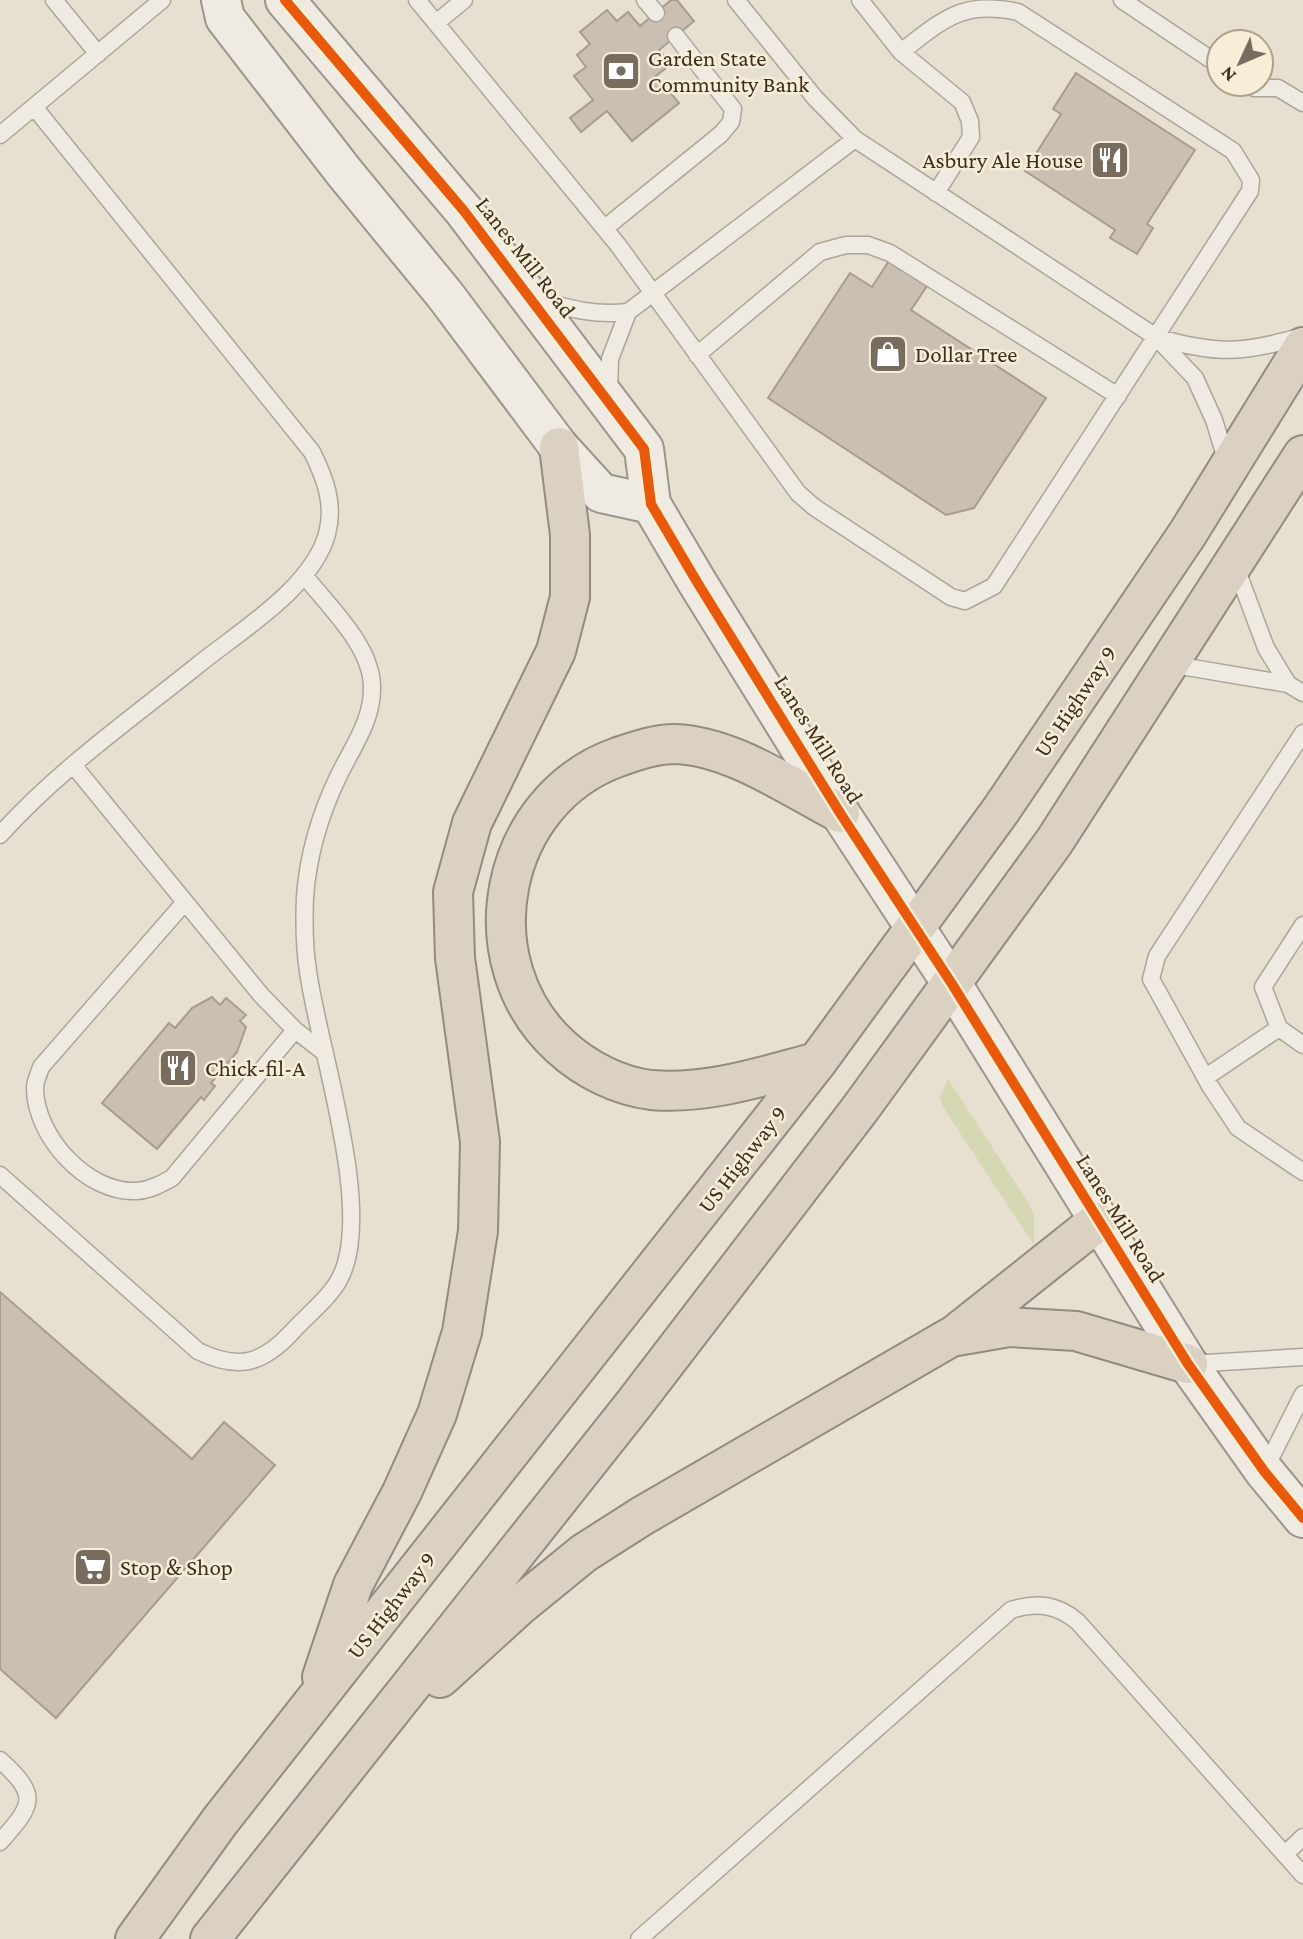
<svg xmlns="http://www.w3.org/2000/svg" width="1303" height="1939" font-family="'Crimson Pro',serif">
<rect width="100%" height="100%" fill="#e7e0d1"/>
<path fill="#d6d7b3" d="M948,1079L1029,1204L1034,1216V1245L943,1107L940,1097Z"/>
<path fill="#cbbfb2" stroke="#a89c90" stroke-width="2" d="M671,0H677L694,21L659,50L671,64L656,76L679,103L632,141L607,111L581,132L570,118L593,100L574,76L586,67L577,55L590,44L580,32L607,10L617,21L628,12L640,26Z
M1076,73L1195,150L1147,224L1153,228L1137,254L1110,238L1115,230L1025,171L1061,114L1053,109Z
M889,261L927,286L911,310L1046,398L974,508L946,515L768,398L850,273L872,287Z
M212,997L220,1005L226,998L246,1015L240,1021L246,1027L237,1052L211,1083L215,1086L204,1100L201,1097L157,1149L102,1103L169,1023L175,1028L192,1008Z
M0,1292L192,1459L224,1422L275,1465L56,1718L0,1669Z"/>
<g fill="none" stroke-linecap="round" stroke-linejoin="round">
<g stroke="#ada599" stroke-width="19">
<path id="lane" d="M54,0L98,54
M417,0L618,245L798,493L814,507L951,597L965,601L994,586L1250,191L1251,180L1233,151L1018,12C962,0 944,19 901,52
M645,0L656,13
M736,0L815,98L855,139L1156,337L1195,378L1214,420L1227,462
M860,0L901,52L962,102L970,121L971,137L936,193
M1122,0L1219,65
M436,23L464,0
M1247,84L1254,88H1278L1303,103
M0,135L162,0
M605,228L721,134L731,122L733,109L676,36
M540,300C571,309 596,316 628,312L855,139
M1159,338C1218,355 1245,353 1303,336
M697,355L820,252L846,245H868L890,253L1118,396
M609,392L610,359L628,312
M1235,565L1266,648L1288,684
M1169,664L1288,684L1303,693
M1303,733L1157,956L1151,979L1210,1086L1238,1128L1303,1172
M74,766L261,995L295,1030L325,1053
M0,835C57,771 131,719 198,665C240,631 312,588 327,534C335,504 325,478 312,452L35,108
M185,902L41,1067C39,1074 35,1081 35,1088C35,1136 87,1194 137,1191C150,1190 161,1184 172,1178L295,1030
M1303,925L1263,987L1279,1028L1303,1045
M1206,1077L1279,1028
M0,1175L198,1351C237,1370 261,1365 291,1333C306,1316 330,1298 340,1278C375,1210 318,1047 308,971C304,946 304,921 305,897C308,855 321,812 339,775C353,746 373,720 372,686C371,645 328,606 304,575
M1190,1364L1303,1357
M1265,1469L1303,1394
M0,1760C40,1796 33,1805 0,1842
M1285,1854L1303,1837
M639,1939L1011,1610C1037,1602 1057,1604 1078,1622L1303,1875"/>
</g>
<g stroke="#9c958a" stroke-width="42">
<path id="secondary" d="M221,0L225,18L344,172L445,295L559,447L601,493L651,504
M285,0L464,211L644,449L651,504L697,582L840,813L952,984L1188,1364L1264,1471L1303,1518"/>
</g>
<g stroke="#928b80" stroke-width="42">
<path id="highway" d="M817,1062C763,1076 707,1095 651,1090C618,1086 585,1069 561,1047C467,962 498,800 618,757C636,751 655,744 675,744C732,746 790,787 840,813
M956,1334L1097,1222
M322,1677L353,1585L402,1492L437,1414L462,1332L478,1231L480,1142L455,958L453,892L472,823L556,651L570,597V535L559,447
M440,1678L519,1606L584,1553L642,1516L951,1337L1009,1327L1076,1331L1188,1364
M135,1939L220,1821L817,1062L1001,810L1188,533L1303,347
M210,1939L634,1404L860,1109L1054,842L1303,455"/>
</g>
<use href="#lane" stroke="#efebe3" stroke-width="16"/>
<use href="#secondary" stroke="#efebe3" stroke-width="38"/>
<use href="#highway" stroke="#dad1c2" stroke-width="38"/>
<g stroke="#f7eed8" stroke-width="15">
<path id="cycleway" d="M285,0L464,211L644,449L651,504L697,582L840,813L952,984L1188,1364L1264,1471L1303,1518"/>
</g>
<use href="#cycleway" stroke="#e8590c" stroke-width="10"/>
</g>
<defs>
<g id="bank-square" transform="scale(2.0125)"><rect x="-9" y="-9" width="18" height="18" rx="4" fill="#786c5e" stroke="#f7eed8"/><path d="M-6-4H6V4H-6ZM0-2.3a2.3 2.3 0 1 0 0 4.6a2.3 2.3 0 1 0 0-4.6Z" fill="#fff"/></g>
<g id="restaurant-square" transform="scale(2.0125)"><rect x="-9" y="-9" width="18" height="18" rx="4" fill="#786c5e" stroke="#f7eed8"/><path d="M-5-6h1v4h1v-4h1v4h1v-4h1v5L-1.5 .5V6h-2V.5L-5-1ZM5-6V6H3V1.5H1.5Q1.5-4 5-6Z" fill="#fff"/></g>
<g id="shop-square" transform="scale(2.0125)"><rect x="-9" y="-9" width="18" height="18" rx="4" fill="#786c5e" stroke="#f7eed8"/><path d="M-5-2.5h2.3a2.7 3.5 0 0 1 5.4 0H5L5.5 6h-11ZM-1.5-2.5h3a1.5 2.3 0 0 0-3 0Z" fill="#fff"/></g>
<g id="supermarket-square" transform="scale(2.0125)"><rect x="-9" y="-9" width="18" height="18" rx="4" fill="#786c5e" stroke="#f7eed8"/><path d="M-6-5.5h2.5l.6 2H6L4.5 2H-2.5L-4.4-4H-6ZM-1.5 3.2a1.3 1.3 0 1 0 .1 0ZM3 3.2a1.3 1.3 0 1 0 .1 0Z" fill="#fff"/></g>
</defs>
<g fill-rule="evenodd">
<use href="#bank-square" x="621" y="71"/>
<use href="#restaurant-square" x="1110" y="160"/>
<use href="#shop-square" x="888" y="354"/>
<use href="#restaurant-square" x="178" y="1068"/>
<use href="#supermarket-square" x="93" y="1567"/>
</g>
<g text-anchor="middle" stroke-width="5" stroke-linejoin="round" paint-order="stroke">
<g font-size="23" fill="#3d2e20" stroke="#f7eed8" text-anchor="start">
<text x="648" y="66">Garden State<tspan x="648" dy="26">Community Bank</tspan></text>
<text x="1083" y="168" text-anchor="end">Asbury Ale House</text>
<text x="915" y="362">Dollar Tree</text>
<text x="205" y="1076">Chick-fil-A</text>
<text x="120" y="1575">Stop &amp; Shop</text>
</g>
<g font-size="23" fill="#3d2e20" stroke="#f7eed8">
<text transform="translate(526 257) rotate(52)" y="8">Lanes Mill Road</text>
<text transform="translate(1075 701) rotate(-56)" y="8">US Highway 9</text>
<text transform="translate(819 739) rotate(58)" y="8">Lanes Mill Road</text>
<text transform="translate(742 1159) rotate(-52)" y="8">US Highway 9</text>
<text transform="translate(1121 1218) rotate(58)" y="8">Lanes Mill Road</text>
<text transform="translate(391 1605) rotate(-52)" y="8">US Highway 9</text>
</g>
</g>
<g transform="translate(1240 63) rotate(226)"><circle r="33" fill="#f7eed8" stroke="#ada18e" stroke-width="2"/>
<path d="M0-5L12 26L0 18L-12 26Z" fill="#786c5e"/>
<text y="-10" font-size="19" font-weight="bold" text-anchor="middle" fill="#3d2e20">N</text>
</g>
</svg>
